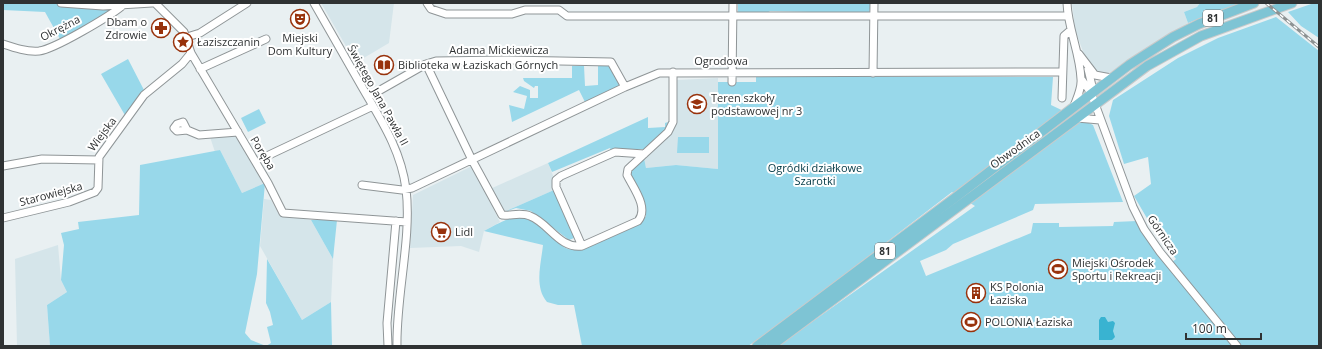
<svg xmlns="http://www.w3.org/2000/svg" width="1322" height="349" font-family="'Open Sans',sans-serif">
<rect width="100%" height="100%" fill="#e9f0f2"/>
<path fill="#d5e5ea" d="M321,3H394L389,43L362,59L361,57L354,60Z
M1072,3H1200L1197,7L1184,12L1188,23L1109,73L1101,74L1094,69L1084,54L1075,30Z
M718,78V169L676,165L646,168L644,158L666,139L675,126L677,80Z
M236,136L265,183L242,193L220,150L215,152L210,137Z
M548,163L554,178V190L502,213L490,189Z
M472,166L500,222L484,231L479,252L461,246L410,248L413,195Z
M264,199L271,200L279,215L311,220L333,259L331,302L302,320L260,246Z
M58,245L61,280L67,292L47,305L50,346H17L15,259Z"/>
<path fill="#98d8ea" d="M3,3H120L109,12L60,39L45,12L3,10Z
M738,3H871L869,13H815L812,12L770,11L767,13H738Z
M1200,3H1241L1188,23L1184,12L1197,7Z
M1314,3H1319V38L1301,26L1288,12Z
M1276,17L1319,51V346H1240L1172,262L1176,259L1155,232L1134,196L1151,184L1148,157L1124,164L1109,116L1113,100L1178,58L1218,38Z
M128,59L145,92L126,117L101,74Z
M598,65H610L620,85L585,102L579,90L512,122L509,105L524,109L527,96L513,92L520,86L530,90V98H538V86H535L534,88L524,81L523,78H572V66H584L585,86L598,85Z
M756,77H1053L1051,105L1093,125L1123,202L1035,204L1033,210L953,244L946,250L920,261L926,276L1031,233L1033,223H1059V227L1113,226L1114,222L1137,221L1160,254L1232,346H778L975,206L952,192L771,331L748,346H582L574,305H558L547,302C534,287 541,264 543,245L484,231C521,211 522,212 554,238C558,241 563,248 568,249C583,252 625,231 640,224L646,216L629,173L632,167L644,158L646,168L676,165L718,169V82H756Z
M259,109L266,123L248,132L241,118Z
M648,117V128L665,127V123L668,122L665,131L645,149L611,150L610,148L552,172L548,163Z
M678,137H709V153H677Z
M220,150L242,193L265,183L257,274L245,333L251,340L266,346L271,343L267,327L273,325L270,312L266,303L267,259L302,320L331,302L332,346H50L47,305L67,292L61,280L64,245L61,233L79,229L78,222L139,215L140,165Z
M554,190L575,235L574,238L569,240L531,211L516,208L502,213Z
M311,220H337L333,259Z"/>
<path fill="#39b3d1" d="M1101,317H1105L1108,322L1113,321L1115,323L1113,331L1115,337L1112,340H1099V320Z"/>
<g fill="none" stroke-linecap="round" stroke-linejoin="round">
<g stroke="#8f9597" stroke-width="9">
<path id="minor" d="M61,3L103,6L152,3
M155,3L184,32L191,53L268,183L283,213L407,222
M314,3C330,31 346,59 362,87C381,120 401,150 406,189C412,238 396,295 397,346
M427,3L431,9L446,14H512L525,10H559L567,16H1068
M1067,3C1068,29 1080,53 1081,79C1082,88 1077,98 1074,106
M187,37L200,33L247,3
M3,44C15,48 27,52 39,51C55,49 110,16 122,6
M1079,54L1095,75L1111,78
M426,64L472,160L502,215C511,216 521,212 530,216C549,223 559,249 582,246L638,221C649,208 634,189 627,175L628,169L668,132L673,122V72
M200,69L266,39
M1088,69L1092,86L1091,93
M873,73L874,3
M1082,80L1091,93L1133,207L1144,229L1160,252L1237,346
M732,82L733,3
M368,97L426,64L436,61L505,60L611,62L625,87
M1062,98L1064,36L1071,30
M1077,118L1100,120
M187,130L177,131L174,128L177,124L183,122L187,130L199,135L238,132
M269,155L373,106
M3,166L42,159L99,160
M362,185L402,190L412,188L625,87L659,73L1062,72
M3,218L69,202L95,192L98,188L99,157L144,95L182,64L191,53
M582,246L556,187V180L561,176L615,152L644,154
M388,346L387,323L396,221"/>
</g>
<g stroke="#c9caca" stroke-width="11">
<path id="major" d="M757,346L956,197L1129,65L1173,37L1199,24L1254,3
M771,346L1147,66L1201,36L1292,3"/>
</g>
<use href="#minor" stroke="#fff" stroke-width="7"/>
<use href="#major" stroke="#7ec4d4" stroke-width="9"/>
<g stroke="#8d9293" stroke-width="3">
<path id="rail" d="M1266,3L1319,47"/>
</g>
<use href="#rail" stroke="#fff" stroke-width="1.5" stroke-dasharray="4.5" stroke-linecap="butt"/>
</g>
<defs>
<g id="theatre-ring" transform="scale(1)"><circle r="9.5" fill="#fff" stroke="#98320c" stroke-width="1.5"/><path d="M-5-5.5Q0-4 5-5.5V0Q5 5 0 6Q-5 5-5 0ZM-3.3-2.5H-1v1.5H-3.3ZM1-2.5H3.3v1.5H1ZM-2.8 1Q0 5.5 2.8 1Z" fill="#98320c"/></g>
<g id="pharmacy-ring" transform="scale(1)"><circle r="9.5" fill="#fff" stroke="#98320c" stroke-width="1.5"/><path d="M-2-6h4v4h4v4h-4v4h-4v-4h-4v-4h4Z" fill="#98320c"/></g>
<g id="sight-ring" transform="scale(1)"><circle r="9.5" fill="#fff" stroke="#98320c" stroke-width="1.5"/><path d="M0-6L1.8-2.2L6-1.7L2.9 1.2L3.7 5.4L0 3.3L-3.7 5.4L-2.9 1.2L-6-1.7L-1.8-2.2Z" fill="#98320c"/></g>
<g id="library-ring" transform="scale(1)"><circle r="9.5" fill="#fff" stroke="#98320c" stroke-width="1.5"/><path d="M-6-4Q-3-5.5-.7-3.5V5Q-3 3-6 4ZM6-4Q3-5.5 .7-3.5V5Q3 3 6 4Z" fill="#98320c"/></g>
<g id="school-ring" transform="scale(1)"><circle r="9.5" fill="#fff" stroke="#98320c" stroke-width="1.5"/><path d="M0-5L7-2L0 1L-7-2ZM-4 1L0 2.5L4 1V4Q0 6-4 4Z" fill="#98320c"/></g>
<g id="supermarket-ring" transform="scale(1)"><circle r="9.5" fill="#fff" stroke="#98320c" stroke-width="1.5"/><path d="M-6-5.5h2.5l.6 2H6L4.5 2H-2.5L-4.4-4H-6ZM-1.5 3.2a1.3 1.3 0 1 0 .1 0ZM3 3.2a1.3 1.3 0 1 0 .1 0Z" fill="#98320c"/></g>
<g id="stadium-ring" transform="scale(1)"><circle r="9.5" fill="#fff" stroke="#98320c" stroke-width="1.5"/><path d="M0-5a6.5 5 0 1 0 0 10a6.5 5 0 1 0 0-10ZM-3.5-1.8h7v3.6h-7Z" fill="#98320c"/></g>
<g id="building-ring" transform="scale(1)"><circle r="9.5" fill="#fff" stroke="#98320c" stroke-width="1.5"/><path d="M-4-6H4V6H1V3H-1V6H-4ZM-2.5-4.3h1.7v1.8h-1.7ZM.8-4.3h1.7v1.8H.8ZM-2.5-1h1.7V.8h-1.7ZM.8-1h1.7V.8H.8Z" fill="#98320c"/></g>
</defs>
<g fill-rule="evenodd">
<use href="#theatre-ring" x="300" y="19"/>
<use href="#pharmacy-ring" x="161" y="28"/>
<use href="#sight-ring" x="183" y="42"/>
<use href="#library-ring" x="384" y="65"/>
<use href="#school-ring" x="697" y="104"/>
<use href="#supermarket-ring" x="441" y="232"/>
<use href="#stadium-ring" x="1058" y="269"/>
<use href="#building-ring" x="976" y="293"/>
<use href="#stadium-ring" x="971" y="322"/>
</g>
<g text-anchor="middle" stroke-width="4" stroke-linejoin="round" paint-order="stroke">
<g fill="#fff" stroke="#6d7070" stroke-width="1">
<rect x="1203" y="10" width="20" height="16" rx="3"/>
<rect x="875" y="243" width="20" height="16" rx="3"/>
</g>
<g font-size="10" font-weight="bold" fill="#2f3233">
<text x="1213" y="22">81</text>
<text x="885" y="255">81</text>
</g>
<g font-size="11" fill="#2f3233" stroke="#fff" text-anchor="start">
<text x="147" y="26" text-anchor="end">Dbam o<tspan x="147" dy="13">Zdrowie</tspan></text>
<text x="300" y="42" text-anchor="middle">Miejski<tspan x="300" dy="13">Dom Kultury</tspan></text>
<text x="197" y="46">Łaziszczanin</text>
<text x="398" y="69">Biblioteka w Łaziskach Górnych</text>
<text x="711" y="102">Teren szkoły<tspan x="711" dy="13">podstawowej nr 3</tspan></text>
<text x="455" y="236">Lidl</text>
<text x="1072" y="267">Miejski Ośrodek<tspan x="1072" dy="13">Sportu i Rekreacji</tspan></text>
<text x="990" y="291">KS Polonia<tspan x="990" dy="13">Łaziska</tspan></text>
<text x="985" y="326">POLONIA Łaziska</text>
</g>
<g font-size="11" fill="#2f3233" stroke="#fff">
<text transform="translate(60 28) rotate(-27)" y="4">Okrężna</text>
<text x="499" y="54">Adama Mickiewicza</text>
<text x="721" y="65">Ogrodowa</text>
<text transform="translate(378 95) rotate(61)" y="4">Świętego Jana Pawła II</text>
<text transform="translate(102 134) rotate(-53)" y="4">Wiejska</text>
<text transform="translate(1015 149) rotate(-36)" y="4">Obwodnica</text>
<text transform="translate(263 153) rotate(59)" y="4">Poręba</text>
<text transform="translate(51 194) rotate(-15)" y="4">Starowiejska</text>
<text transform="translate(1163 235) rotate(56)" y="4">Górnicza</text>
</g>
<g font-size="11" fill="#003844" stroke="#fff">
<text x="815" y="172">Ogródki działkowe<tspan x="815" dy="13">Szarotki</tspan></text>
</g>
</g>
<rect width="1322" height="349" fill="none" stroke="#2f3233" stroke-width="8"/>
<path d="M1186 333v6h75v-6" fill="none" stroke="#2f3233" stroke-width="2"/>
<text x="1192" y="333" font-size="12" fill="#2f3233" stroke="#ffffff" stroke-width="3" paint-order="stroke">100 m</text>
</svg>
